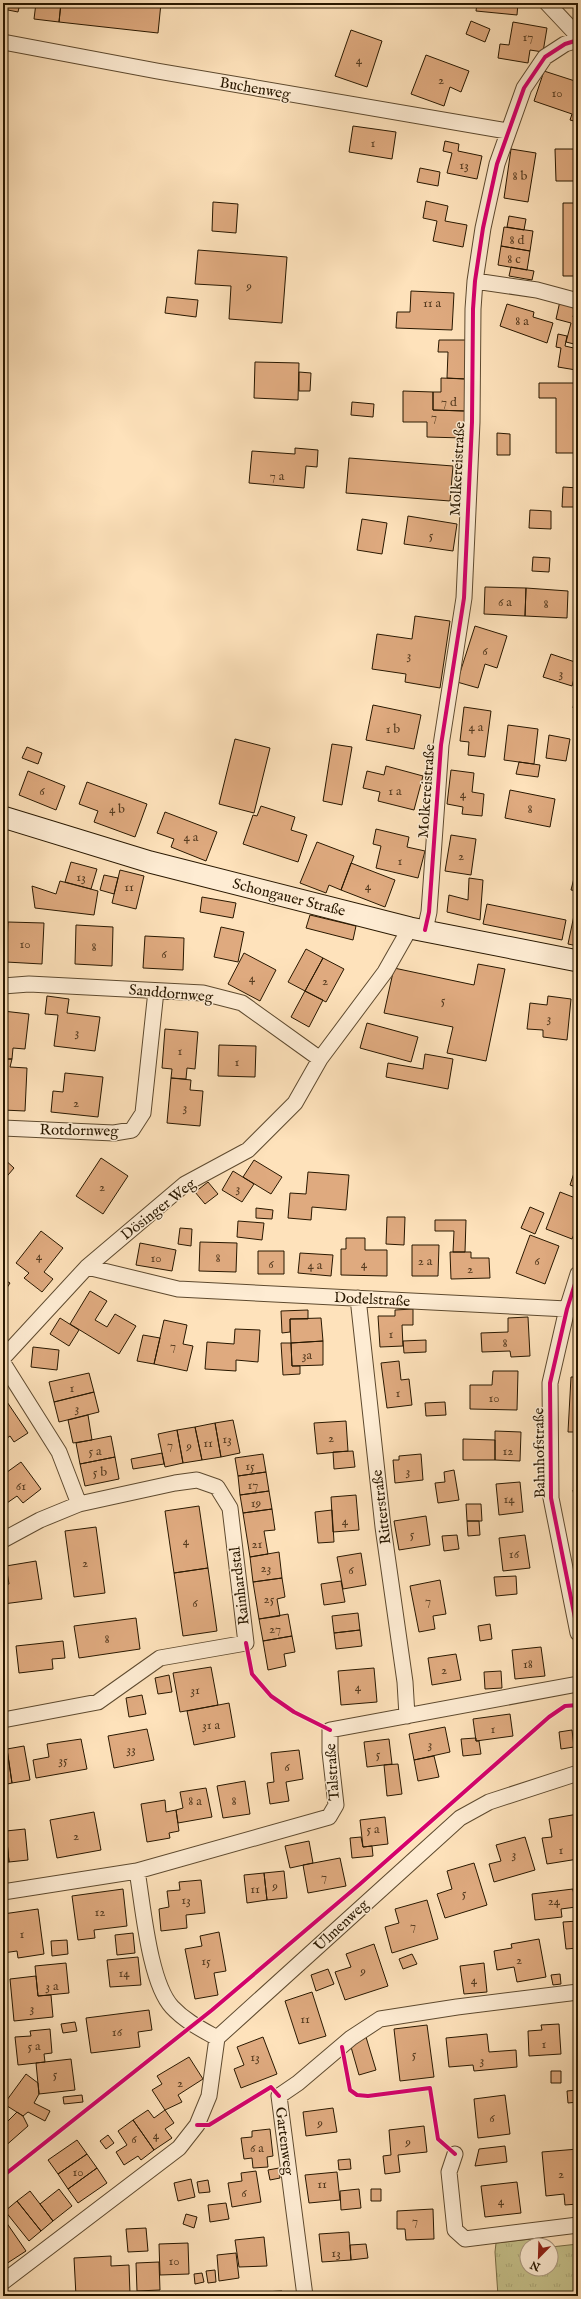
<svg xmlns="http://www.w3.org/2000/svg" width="581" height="2299" font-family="'IM FELL English',serif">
<defs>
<pattern id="grass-tufts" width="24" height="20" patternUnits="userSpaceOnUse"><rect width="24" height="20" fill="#c6c28c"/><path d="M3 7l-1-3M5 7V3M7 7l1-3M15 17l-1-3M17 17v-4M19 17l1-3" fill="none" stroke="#aaa677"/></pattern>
</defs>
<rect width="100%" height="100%" fill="#fee2bb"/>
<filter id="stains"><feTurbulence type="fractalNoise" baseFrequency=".005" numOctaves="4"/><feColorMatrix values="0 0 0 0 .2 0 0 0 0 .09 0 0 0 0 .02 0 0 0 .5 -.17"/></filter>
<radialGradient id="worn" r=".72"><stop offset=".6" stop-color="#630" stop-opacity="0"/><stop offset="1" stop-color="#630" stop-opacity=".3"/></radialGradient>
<path fill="url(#grass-tufts)" stroke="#786d46" d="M531,2239V2245H527V2269H551V2247L578,2244V2296H498L495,2252L496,2243Z"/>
<path fill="#dfaa7f" stroke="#291800" d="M3,3H20L18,12L3,9Z
M36,3H61L59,22L34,19Z
M61,3H161L158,33L59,22Z
M477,3H518L517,15L476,11Z
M576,3H578V27H573Z
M471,21L490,29L485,42L466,34Z
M513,22L547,28L543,52L530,50L528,63L498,58L500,44L509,45Z
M351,30L382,41L367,87L335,76Z
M426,55L469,71L461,92L450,87L444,106L411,94Z
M544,71L578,82V122L570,120L572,114L534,101Z
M353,126L396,132L392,159L349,152Z
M577,132L578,181H556L555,149H577Z
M445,141L459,144L458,151L482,156L477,179L447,173L452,153L443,151Z
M511,149L536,153L528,202L504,198Z
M420,168L440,172L438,186L417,182Z
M426,201L448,206L445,221L467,225L463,247L433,241L437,221L423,218Z
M213,202L238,204L236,233L212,231Z
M563,203H578V276H563Z
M509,216L526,219L524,230L507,227Z
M504,227L533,231L530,251L501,246Z
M501,246L530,251L527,270L498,265Z
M198,250L287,257L282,323L229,319L231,286L195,284Z
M511,267L534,271L532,280L509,276Z
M411,291L454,293L452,330L396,328L397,312H410Z
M167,297L198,300L196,317L165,313Z
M560,301L576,305L573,317L578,318V345L566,342L571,323L556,319Z
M507,304L534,312L533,317L553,323L547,343L500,326Z
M558,334L567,336L565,346L578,349L576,370L558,367L561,348L556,347Z
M439,340H467L466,379L447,378L448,352H438Z
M255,362L299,363L298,400L254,398Z
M299,372L311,373L310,391H299Z
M441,378L466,379L465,411L433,410V392H441Z
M539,383H578V453H556V398H539Z
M403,391L433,392V410L465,411L464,438L427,437V422H403Z
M352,402L374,404L373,417L351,415Z
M497,433L510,434V455H497Z
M295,448L318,450L317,467L306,466L304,488L249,483L252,451L295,454Z
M349,458L453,466L450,501L346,493Z
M563,487L578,488V507H562Z
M530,510L551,511V529L529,528Z
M408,516L457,524L453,551L404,544Z
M362,519L387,523L382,554L357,550Z
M533,557L550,558L549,572L532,571Z
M485,587L526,588L525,616L484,614Z
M526,588L568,591L567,618L525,616Z
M415,616L450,621L440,688L405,682L406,674L372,669L377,634L412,639Z
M475,626L507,636L497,668L485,664L478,688L457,682Z
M551,654L578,663L572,686L543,677Z
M576,691H578V709L573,708Z
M373,705L421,715L414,749L366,740Z
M464,707L491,711L485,757L468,755L469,742L460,741Z
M508,725L538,729L534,764L504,760Z
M549,735L570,739L566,761L546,758Z
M235,739L270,748L254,813L219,804Z
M332,744L352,747L342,805L323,801Z
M27,747L42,753L38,764L22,758Z
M519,762L540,765L538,777L516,774Z
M386,766L423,776L414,810L378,801L380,792L363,788L367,771L384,775Z
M451,770L474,773L472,792L484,794L482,816L462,814L463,807L447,804Z
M28,771L65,786L56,810L19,795Z
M87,782L147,804L135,837L94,822L98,811L79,804Z
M510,790L555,799L550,827L505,818Z
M261,806L295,817L291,830L307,835L298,862L243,844L253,815L257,816Z
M165,812L217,832L206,861L171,847L174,839L157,833Z
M376,829L409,837L407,847L425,851L418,878L376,868L381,846L373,844Z
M451,835L476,839L471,875L445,871Z
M317,842L354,856L341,890L329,885L326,893L300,883Z
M71,862L97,869L91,889L65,882Z
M578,862V891L571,890Z
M351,863L395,880L385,907L341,890Z
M120,870L144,876L136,909L112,903Z
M104,875L118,878L114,894L100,890Z
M469,878L483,880L480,920L447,912L449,895L468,900Z
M60,881L98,891L94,915L35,908L32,886L56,894Z
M202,897L236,903L233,918L200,912Z
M577,901H578V946L568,944Z
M487,904L566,920L562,940L483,924Z
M310,915L356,926L353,940L306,928Z
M8,922L44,923L42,964L6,962Z
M76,925L113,927L112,966L75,964Z
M221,927L244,932L238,962L214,957Z
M145,936L184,938L183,970L143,968Z
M306,949L323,958L305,991L288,982Z
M244,953L276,970L260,1001L228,984Z
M323,958L344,969L326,1002L305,991Z
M478,964L505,969L486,1061L447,1053L453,1027L384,1013L394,968L474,985Z
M305,991L323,1000L309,1027L291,1017Z
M47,996L69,999L67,1013L100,1017L95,1051L54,1046L58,1015L45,1014Z
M548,996L571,999L567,1040L543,1037V1030L527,1029L530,1003L547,1005Z
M3,1011L29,1014L25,1049L13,1048L12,1059H3Z
M367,1023L418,1037L411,1062L360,1048Z
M165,1029L198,1032L195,1069L187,1068L186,1079L171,1078L172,1069L162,1068Z
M219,1045L256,1046L255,1077L218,1076Z
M425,1054L453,1059L448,1089L386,1077L388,1063L423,1069Z
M3,1059H12L10,1067L27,1068L25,1111L3,1110Z
M65,1073L103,1077L98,1117L51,1112L53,1091L63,1092Z
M171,1078L191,1080L190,1090L203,1091L200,1126L167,1123Z
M3,1158L14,1168L3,1181Z
M101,1158L128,1176L103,1214L76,1196Z
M254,1160L282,1177L271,1194L243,1177Z
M575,1170L578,1172V1188L570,1185Z
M233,1171L254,1184L242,1202L222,1190Z
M308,1172L349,1175L346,1210L312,1207L311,1220L288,1218L290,1193L306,1194Z
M208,1182L218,1194L205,1204L195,1192Z
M560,1192L578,1199V1224L572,1239L546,1229Z
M530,1207L544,1213L535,1234L521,1228Z
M256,1208L273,1210L272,1219L256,1218Z
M387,1217H405L404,1245L386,1244Z
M435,1220H466L465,1252H453L454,1231H435Z
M238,1221L264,1223L262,1240L237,1237Z
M180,1228L192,1229L191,1246L178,1244Z
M41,1231L63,1248L44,1272L53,1279L42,1292L24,1278L29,1273L16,1263Z
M530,1235L559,1246L545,1284L516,1273Z
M346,1238H365V1250H387V1276L341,1275V1249H346Z
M200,1242L237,1243L236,1272L199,1271Z
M140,1243L176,1250L172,1271L136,1265Z
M412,1245H439L438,1276H412Z
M258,1251H284V1274H258Z
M450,1252H471V1258H489L490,1278L451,1279Z
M300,1253L333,1255L331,1276L298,1273Z
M3,1279L10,1283L3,1294Z
M90,1291L107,1301L95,1320L107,1327L115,1314L136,1326L119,1354L70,1324Z
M413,1309V1325H402L403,1346L380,1347L378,1316H395V1310Z
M308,1310V1319H290V1332L282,1333L281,1311Z
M528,1317L530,1356L511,1357L510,1351L482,1352L481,1333L508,1332V1318Z
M60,1318L79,1330L69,1346L50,1334Z
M321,1318L323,1341L291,1343L290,1319Z
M164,1320L187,1325L183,1344L193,1346L187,1371L154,1364Z
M235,1329L260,1330L258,1362L236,1360V1371L205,1369L207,1342L234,1344Z
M143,1335L160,1338L154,1364L137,1361Z
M426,1340V1352L404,1353L403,1341Z
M323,1341V1365L292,1366L291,1343Z
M281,1343H291L292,1366H300V1374L283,1375Z
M33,1347L59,1350L57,1370L31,1367Z
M399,1361L401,1380L409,1379L412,1405L387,1408L381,1363Z
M493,1371H518L517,1410L470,1409V1385H492Z
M89,1373L94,1392L54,1402L49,1382Z
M571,1377H578V1432H568Z
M94,1392L99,1412L59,1422L54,1402Z
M3,1396L28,1433L14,1442L10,1436L3,1441Z
M445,1402L446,1415L426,1416L425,1403Z
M88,1415L92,1440L73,1443L68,1420Z
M233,1420L240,1453L221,1457L215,1423Z
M346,1421L348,1451L317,1454L314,1423Z
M215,1423L221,1457L202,1460L195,1427Z
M195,1427L202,1460L183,1463L177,1430Z
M177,1430L183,1463L165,1467L158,1434Z
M495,1431L521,1432L520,1461L495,1460Z
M111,1436L115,1457L80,1464L76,1443Z
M463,1439L495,1440V1460H463Z
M353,1451L355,1467L334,1469L333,1452Z
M162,1453L164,1464L133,1469L131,1459Z
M263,1454L266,1472L238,1476L235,1458Z
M421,1454L423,1480L395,1483L393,1460H399V1456Z
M115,1457L119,1479L85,1486L80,1464Z
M21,1462L41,1489L23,1503L17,1496L7,1503L3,1497V1475Z
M454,1470L459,1500L438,1503L435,1483L445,1482L444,1472Z
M266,1472L269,1491L240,1495L238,1476Z
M520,1482L523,1512L499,1515L496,1484Z
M578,1489V1514H577L573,1490Z
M269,1491L272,1509L243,1513L240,1495Z
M356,1495L359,1530L333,1532L331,1497Z
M466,1504H481L482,1521H467Z
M199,1506L208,1568L174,1573L165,1511Z
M272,1509L275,1530L264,1531L268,1554L250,1557L243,1513Z
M332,1510L334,1542L318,1543L315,1512Z
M426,1516L430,1545L399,1550L394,1521Z
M467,1521H479L480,1535L468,1536Z
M96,1527L105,1593L74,1597L65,1531Z
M457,1535L459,1549L444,1551L442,1536Z
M525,1535L530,1568L503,1571L499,1538Z
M279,1552L282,1578L253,1582L250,1557Z
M361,1553L366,1585L343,1589L337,1557Z
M36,1561L42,1599L3,1604V1585L9,1584L6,1566Z
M208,1568L217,1631L183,1636L174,1573Z
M516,1576L517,1594L496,1596L494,1577Z
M282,1578L285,1597L277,1599L280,1616L259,1619L253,1582Z
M440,1580L446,1614L433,1616L435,1629L419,1632L410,1586Z
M341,1581L345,1602L324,1605L321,1584Z
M358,1613L360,1630L334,1633L332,1616Z
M288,1614L292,1636L263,1641L259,1619Z
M136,1618L140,1649L79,1658L74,1626Z
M490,1624L492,1639L480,1641L478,1626Z
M360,1630L362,1646L336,1649L334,1633Z
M292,1636L295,1652L284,1654L286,1666L268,1670L263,1641Z
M63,1641L65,1658L52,1659L53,1669L19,1673L16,1646Z
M541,1647L545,1676L515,1679L512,1650Z
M456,1654L461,1680L432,1685L428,1658Z
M211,1667L218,1705L180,1712L173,1673Z
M374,1668L377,1702L341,1705L338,1671Z
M501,1671L502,1688L485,1689L484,1672Z
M169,1675L172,1692L158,1694L155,1678Z
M142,1695L146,1714L129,1717L126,1698Z
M229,1703L235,1737L194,1745L187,1711Z
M510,1714L513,1736L476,1741L473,1719Z
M445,1727L450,1752L414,1760L409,1734Z
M147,1729L154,1760L114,1768L108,1736Z
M572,1730L574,1747L561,1749L559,1732Z
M476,1738V1741H479L481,1754L463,1756L461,1739Z
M81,1739L87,1769L36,1778L33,1760L49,1757L47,1744Z
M389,1739L392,1764L367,1767L364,1742Z
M24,1746L30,1780L12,1783L7,1749Z
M7,1749L12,1783L3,1785V1750Z
M299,1750L303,1779L286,1782L289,1801L270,1804L267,1783L274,1782L271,1753Z
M434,1756L439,1777L418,1781L414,1760Z
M398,1764L402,1794L387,1796L384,1765Z
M245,1781L250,1814L223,1818L217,1786Z
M206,1788L212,1817L178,1823L176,1810L183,1808L180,1792Z
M165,1800L166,1812L176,1810L179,1831L169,1833L170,1838L147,1842L141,1804Z
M94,1812L101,1850L57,1858L50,1820Z
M578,1814V1859L547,1864L542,1838L552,1837L549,1819Z
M385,1817L388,1844L363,1847L360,1820Z
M25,1829L28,1860L9,1862L6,1831Z
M3,1831H6L9,1862L3,1863Z
M361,1837L363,1847L372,1846L373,1856L352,1858L350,1838Z
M525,1837L535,1870L494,1882L489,1864L501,1861L496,1845Z
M309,1841L313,1863L290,1868L285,1846Z
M340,1858L346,1886L308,1893L303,1865Z
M474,1863L487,1905L445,1918L437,1894L452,1889L447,1871Z
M284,1871L287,1898L267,1900L264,1873Z
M264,1873L267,1900L247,1903L244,1875Z
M201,1880L205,1913L186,1915L187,1928L161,1931L159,1909L169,1907L167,1891L180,1890L179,1882Z
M123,1889L127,1926L94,1930L95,1938L78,1940L72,1896Z
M573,1889L576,1907L561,1909L562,1917L535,1920L532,1894Z
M573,1889H578V1907H576Z
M427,1900L438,1939L392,1953L385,1927L399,1923L395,1909Z
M38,1909L44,1954L18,1958L17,1951L3,1953V1914Z
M578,1921V1948L566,1949L563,1922Z
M219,1932L226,1971L214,1973L218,1995L195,1999L185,1949L202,1946L200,1936Z
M133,1933L135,1953L117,1955L115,1935Z
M539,1939L546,1977L517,1982L514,1967L497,1970L494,1951L512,1948L511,1944Z
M67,1940L68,1954L52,1956L51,1941Z
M374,1944L388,1986L345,2000L335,1972L351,1967L346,1954Z
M412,1954L417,1964L403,1969L399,1959Z
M138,1957L141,1985L110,1987L107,1960Z
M66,1963L69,1993L38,1996L35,1966Z
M484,1963L487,1992L464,1994L460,1966Z
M328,1969L334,1984L316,1991L311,1975Z
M560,1974L561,1984L553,1985L551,1975Z
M36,1976L38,1996L51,1995L53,2017L14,2021L10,1979Z
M312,1992L326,2036L299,2044L285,2001Z
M149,2010L152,2030L138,2032L140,2047L91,2053L86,2018Z
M75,2022L77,2031L63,2033L61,2024Z
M559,2024L561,2054L529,2056L528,2031L542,2030L541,2025Z
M427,2025L434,2077L400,2081L394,2029Z
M50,2029L52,2053L44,2054L45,2062L18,2065L15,2037L31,2036L30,2031Z
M487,2034L489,2052L516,2050L517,2067L474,2071L473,2065L449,2067L446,2038Z
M263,2037L277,2074L241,2088L234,2069L244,2065L237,2047Z
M366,2037L376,2070L359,2075L351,2047Z
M574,2042H578V2058L575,2059Z
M189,2057L203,2079L178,2095L182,2102L165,2110L152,2090L162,2084L157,2076Z
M71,2059L75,2090L39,2094L36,2063Z
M551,2071H561V2083H551Z
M26,2074L38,2083L39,2094L34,2103L50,2111L45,2121L28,2112L23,2116L4,2104Z
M577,2090L578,2102L568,2103L567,2091Z
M82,2095L83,2102L64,2104L63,2097Z
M505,2095L510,2134L478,2138L474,2099Z
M333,2108L337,2132L306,2136L303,2112Z
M148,2110L154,2118L165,2110L174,2123L165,2129L172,2138L154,2150L133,2120Z
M17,2112L23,2116L28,2126L3,2148V2120L7,2122Z
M133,2120L154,2150L141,2160L138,2156L124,2165L116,2152L127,2145L118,2131Z
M424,2126L427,2152L398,2155L400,2172L385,2174L383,2156L391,2155L389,2130Z
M270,2129L273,2156L267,2157L268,2167L253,2168L252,2158L244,2159L241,2138L252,2137V2131Z
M108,2135L114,2143L106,2149L100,2141Z
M77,2140L87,2154L58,2174L48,2160Z
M505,2146L507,2162L475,2166L479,2149Z
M578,2149V2204L565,2205L564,2194L546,2196L542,2152Z
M87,2154L97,2168L68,2189L58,2174Z
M350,2159L351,2169L339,2170L338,2160Z
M97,2168L107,2183L78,2203L68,2189Z
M279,2168L280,2178L270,2180L268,2170Z
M256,2171L261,2202L232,2207L228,2183L242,2181L241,2173Z
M337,2172L340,2200L309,2203L305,2175Z
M191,2179L195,2197L178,2201L174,2183Z
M208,2180L210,2192L199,2193L197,2182Z
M517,2182L521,2213L485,2217L481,2186Z
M59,2189L72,2206L53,2221L40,2204Z
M359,2189L361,2208L341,2210L340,2191Z
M371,2189H381V2201H371Z
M30,2191L53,2221L41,2231L17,2201Z
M17,2201L41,2231L29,2241L5,2211Z
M226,2203L229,2219L210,2222L208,2205Z
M433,2209L434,2239L406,2240L405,2229H397V2211Z
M186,2214L197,2217L194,2228L183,2224Z
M6,2222L26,2251L6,2264L3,2260V2224Z
M146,2228L148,2251L128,2252L126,2229Z
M349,2232L351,2260L322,2262L319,2234Z
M264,2237L267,2266L239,2267L235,2240Z
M188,2243L189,2274L160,2275L159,2244Z
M366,2244L368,2258L351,2260L350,2245Z
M236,2253L239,2278L219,2281L217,2255Z
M111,2256V2266L129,2265L130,2294L76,2296L74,2258Z
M159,2262L160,2290L137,2291L136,2263Z
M215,2270L216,2282L208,2283L206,2271Z
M202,2273L204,2282L195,2284L194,2274Z
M282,2291V2296H244V2293Z"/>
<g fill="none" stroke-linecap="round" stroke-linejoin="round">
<g stroke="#5e4a2f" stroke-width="17">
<path id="street" d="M547,3L578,36
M3,42L157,71L507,131
M475,281L537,290L578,301
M425,930L429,912L441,745L464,598L472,422L473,309L475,281L483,228L497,164L524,88L545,57L565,44L578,40
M3,986L29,984L203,993L242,1003L320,1059
M3,1128L114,1133L132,1130L143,1113L156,991
M87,1267L178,1289L567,1309
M578,1274L567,1309L550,1383L551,1498L578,1633
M358,1298L383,1527L405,1682L407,1716
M3,1358L87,1267L185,1184L248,1150L295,1103L320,1059L385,972L410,928
M3,1363L59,1452L79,1504
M3,1540L40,1520L79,1504L175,1483L197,1480L217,1487L230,1508L246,1643L160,1658L98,1702L3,1720
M137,1871C143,1905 149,1982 172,2007C185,2021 201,2029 217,2038
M3,1892L137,1871L329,1817L336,1805L330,1752V1730L578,1684
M455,2154L449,2172L455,2230L465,2239L578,2225
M3,2282L179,2148L197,2125L209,2096L217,2038L460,1818L489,1802L578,1773
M305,2296L279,2096L298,2083L351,2038L380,2019L457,2007L578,1992"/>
</g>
<g stroke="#291800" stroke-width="23">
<path id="secondary" d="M3,817L150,862L410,928L578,961"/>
</g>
<use href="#street" stroke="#feecd3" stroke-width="15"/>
<use href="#secondary" stroke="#feecd3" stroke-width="21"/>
<g stroke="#feecd3" stroke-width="6">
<path id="cycleway" d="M425,930L429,912L441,745L464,598L472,422L473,309L475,281L483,228L497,164L524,88L545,57L565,44L578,40
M578,1274L567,1309L550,1383L551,1498L578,1633
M246,1643L252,1674L271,1696L294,1712L330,1730
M342,2047L350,2090L357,2095L368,2096L430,2088L438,2139L455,2154
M197,2125H209L271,2087L279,2096
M3,2176L212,2010L360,1884L549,1717L565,1706L578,1705"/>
</g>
<use href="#cycleway" stroke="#d6006c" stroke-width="4"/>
</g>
<g text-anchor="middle" stroke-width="3" stroke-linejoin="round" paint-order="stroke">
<g font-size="13" fill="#563c20">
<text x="528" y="41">17</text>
<text x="359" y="64">4</text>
<text x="441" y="84">2</text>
<text x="557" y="97">10</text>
<text x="373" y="147">1</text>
<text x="464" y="169">13</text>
<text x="520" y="180">8 b</text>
<text x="517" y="244">8 d</text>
<text x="514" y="263">8 c</text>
<text x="249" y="290">9</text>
<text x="432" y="307">11 a</text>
<text x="522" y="325">8 a</text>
<text x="449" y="406">7 d</text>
<text x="434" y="421">7</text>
<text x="277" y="480">7 a</text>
<text x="431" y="539">5</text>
<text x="505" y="606">6 a</text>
<text x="546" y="608">8</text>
<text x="485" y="655">6</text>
<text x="409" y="659">3</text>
<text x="561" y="677">3</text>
<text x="476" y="731">4 a</text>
<text x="393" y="733">1 b</text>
<text x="42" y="795">6</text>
<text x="395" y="795">1 a</text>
<text x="463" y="798">4</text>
<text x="117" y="813">4 b</text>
<text x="530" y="813">8</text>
<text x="191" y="841">4 a</text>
<text x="461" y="860">2</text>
<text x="400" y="865">1</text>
<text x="81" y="881">13</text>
<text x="368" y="890">4</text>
<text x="129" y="891">11</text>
<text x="25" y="948">10</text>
<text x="94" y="951">8</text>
<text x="164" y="958">6</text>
<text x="252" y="982">4</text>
<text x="325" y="985">2</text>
<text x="443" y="1004">5</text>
<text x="549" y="1022">3</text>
<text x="77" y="1036">3</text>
<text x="180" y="1055">1</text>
<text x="237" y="1066">1</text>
<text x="76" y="1107">2</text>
<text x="185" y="1111">3</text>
<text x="102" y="1191">2</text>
<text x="238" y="1192">3</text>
<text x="39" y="1260">4</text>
<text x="156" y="1262">10</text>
<text x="218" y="1262">8</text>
<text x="425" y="1265">2 a</text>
<text x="537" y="1265">6</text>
<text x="271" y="1268">6</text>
<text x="364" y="1268">4</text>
<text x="315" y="1269">4 a</text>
<text x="470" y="1273">2</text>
<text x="391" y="1338">1</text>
<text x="505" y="1347">8</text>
<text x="173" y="1350">7</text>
<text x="307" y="1359">3a</text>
<text x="72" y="1392">1</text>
<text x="398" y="1397">1</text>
<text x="494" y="1402">10</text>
<text x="77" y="1412">3</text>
<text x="331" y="1442">2</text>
<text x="227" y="1443">13</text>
<text x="208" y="1447">11</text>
<text x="170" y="1449">7</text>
<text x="189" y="1450">9</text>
<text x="95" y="1455">5 a</text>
<text x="508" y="1455">12</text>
<text x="250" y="1470">15</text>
<text x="408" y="1475">3</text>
<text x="100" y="1476">5 b</text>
<text x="253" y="1489">17</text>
<text x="21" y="1490">61</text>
<text x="509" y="1503">14</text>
<text x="256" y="1507">19</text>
<text x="345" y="1525">4</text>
<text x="412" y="1538">5</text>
<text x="186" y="1545">4</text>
<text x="257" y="1548">21</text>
<text x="514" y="1558">16</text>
<text x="85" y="1567">2</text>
<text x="266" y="1572">23</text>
<text x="351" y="1574">6</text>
<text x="269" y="1603">25</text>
<text x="428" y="1605">7</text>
<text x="195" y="1607">6</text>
<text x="275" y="1633">27</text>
<text x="107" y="1643">8</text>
<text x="528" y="1668">18</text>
<text x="444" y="1674">2</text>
<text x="358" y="1691">4</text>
<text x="195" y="1694">31</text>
<text x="211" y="1729">31 a</text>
<text x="493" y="1733">1</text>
<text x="430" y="1748">3</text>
<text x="131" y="1753">33</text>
<text x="378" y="1758">5</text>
<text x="63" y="1764">35</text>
<text x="287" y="1771">6</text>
<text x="195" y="1805">8 a</text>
<text x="234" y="1805">8</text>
<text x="373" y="1833">5 a</text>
<text x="76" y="1840">2</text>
<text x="561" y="1854">1</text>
<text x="514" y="1858">3</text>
<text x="324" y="1881">7</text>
<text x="275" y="1890">9</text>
<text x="255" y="1893">11</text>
<text x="464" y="1897">5</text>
<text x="186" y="1904">13</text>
<text x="554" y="1905">24</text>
<text x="100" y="1916">12</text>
<text x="413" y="1930">7</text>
<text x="22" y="1938">1</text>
<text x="519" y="1964">2</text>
<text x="206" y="1965">15</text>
<text x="363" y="1975">9</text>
<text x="124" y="1977">14</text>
<text x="474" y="1984">4</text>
<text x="52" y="1990">3 a</text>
<text x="32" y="2012">3</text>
<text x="305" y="2023">11</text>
<text x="117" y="2036">16</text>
<text x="544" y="2048">1</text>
<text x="34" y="2050">5 a</text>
<text x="414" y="2058">5</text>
<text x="255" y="2061">13</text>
<text x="482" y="2064">3</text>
<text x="55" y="2078">5</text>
<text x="180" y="2087">2</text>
<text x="492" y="2122">6</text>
<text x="320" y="2127">9</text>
<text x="156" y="2139">4</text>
<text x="134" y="2143">6</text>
<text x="408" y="2146">9</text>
<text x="257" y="2152">6 a</text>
<text x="78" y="2176">10</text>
<text x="561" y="2178">2</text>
<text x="322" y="2188">11</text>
<text x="244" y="2197">6</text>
<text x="501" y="2205">4</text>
<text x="415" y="2225">7</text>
<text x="336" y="2257">13</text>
<text x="174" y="2265">10</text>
</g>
<g font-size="15" fill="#291800" stroke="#feecd3">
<text transform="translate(255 88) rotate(10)" y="5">Buchenweg</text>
<text transform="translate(457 469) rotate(-87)" y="5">Molkereistraße</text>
<text transform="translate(426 791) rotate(-86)" y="5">Molkereistraße</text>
<text transform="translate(289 897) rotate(14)" y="5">Schongauer Straße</text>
<text transform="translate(171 993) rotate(5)" y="5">Sanddornweg</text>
<text transform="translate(79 1130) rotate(1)" y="5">Rotdornweg</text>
<text transform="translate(158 1209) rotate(-38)" y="5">Dösinger Weg</text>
<text transform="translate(372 1299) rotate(3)" y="5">Dodelstraße</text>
<text transform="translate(539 1453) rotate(-91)" y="5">Bahnhofstraße</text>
<text transform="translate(381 1507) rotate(-97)" y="5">Ritterstraße</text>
<text transform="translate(239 1586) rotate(-97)" y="5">Rainhardstal</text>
<text transform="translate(332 1772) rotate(-94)" y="5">Talstraße</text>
<text transform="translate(341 1925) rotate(-43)" y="5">Ulmenweg</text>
<text transform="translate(285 2141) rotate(83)" y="5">Gartenweg</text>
</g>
</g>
<rect width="581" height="2299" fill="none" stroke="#fee2bb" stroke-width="16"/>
<rect x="4" y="4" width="573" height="2291" fill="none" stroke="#291800" stroke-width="2"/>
<rect x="8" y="8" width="565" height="2283" fill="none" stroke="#291800"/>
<g transform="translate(539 2257) rotate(203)"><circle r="19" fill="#feecd3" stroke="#a9977f"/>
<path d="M0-3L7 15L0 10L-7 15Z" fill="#8f2418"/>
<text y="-6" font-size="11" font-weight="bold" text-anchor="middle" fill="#291800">N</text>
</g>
<rect width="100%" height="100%" filter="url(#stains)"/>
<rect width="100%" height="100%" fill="url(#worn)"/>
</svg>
